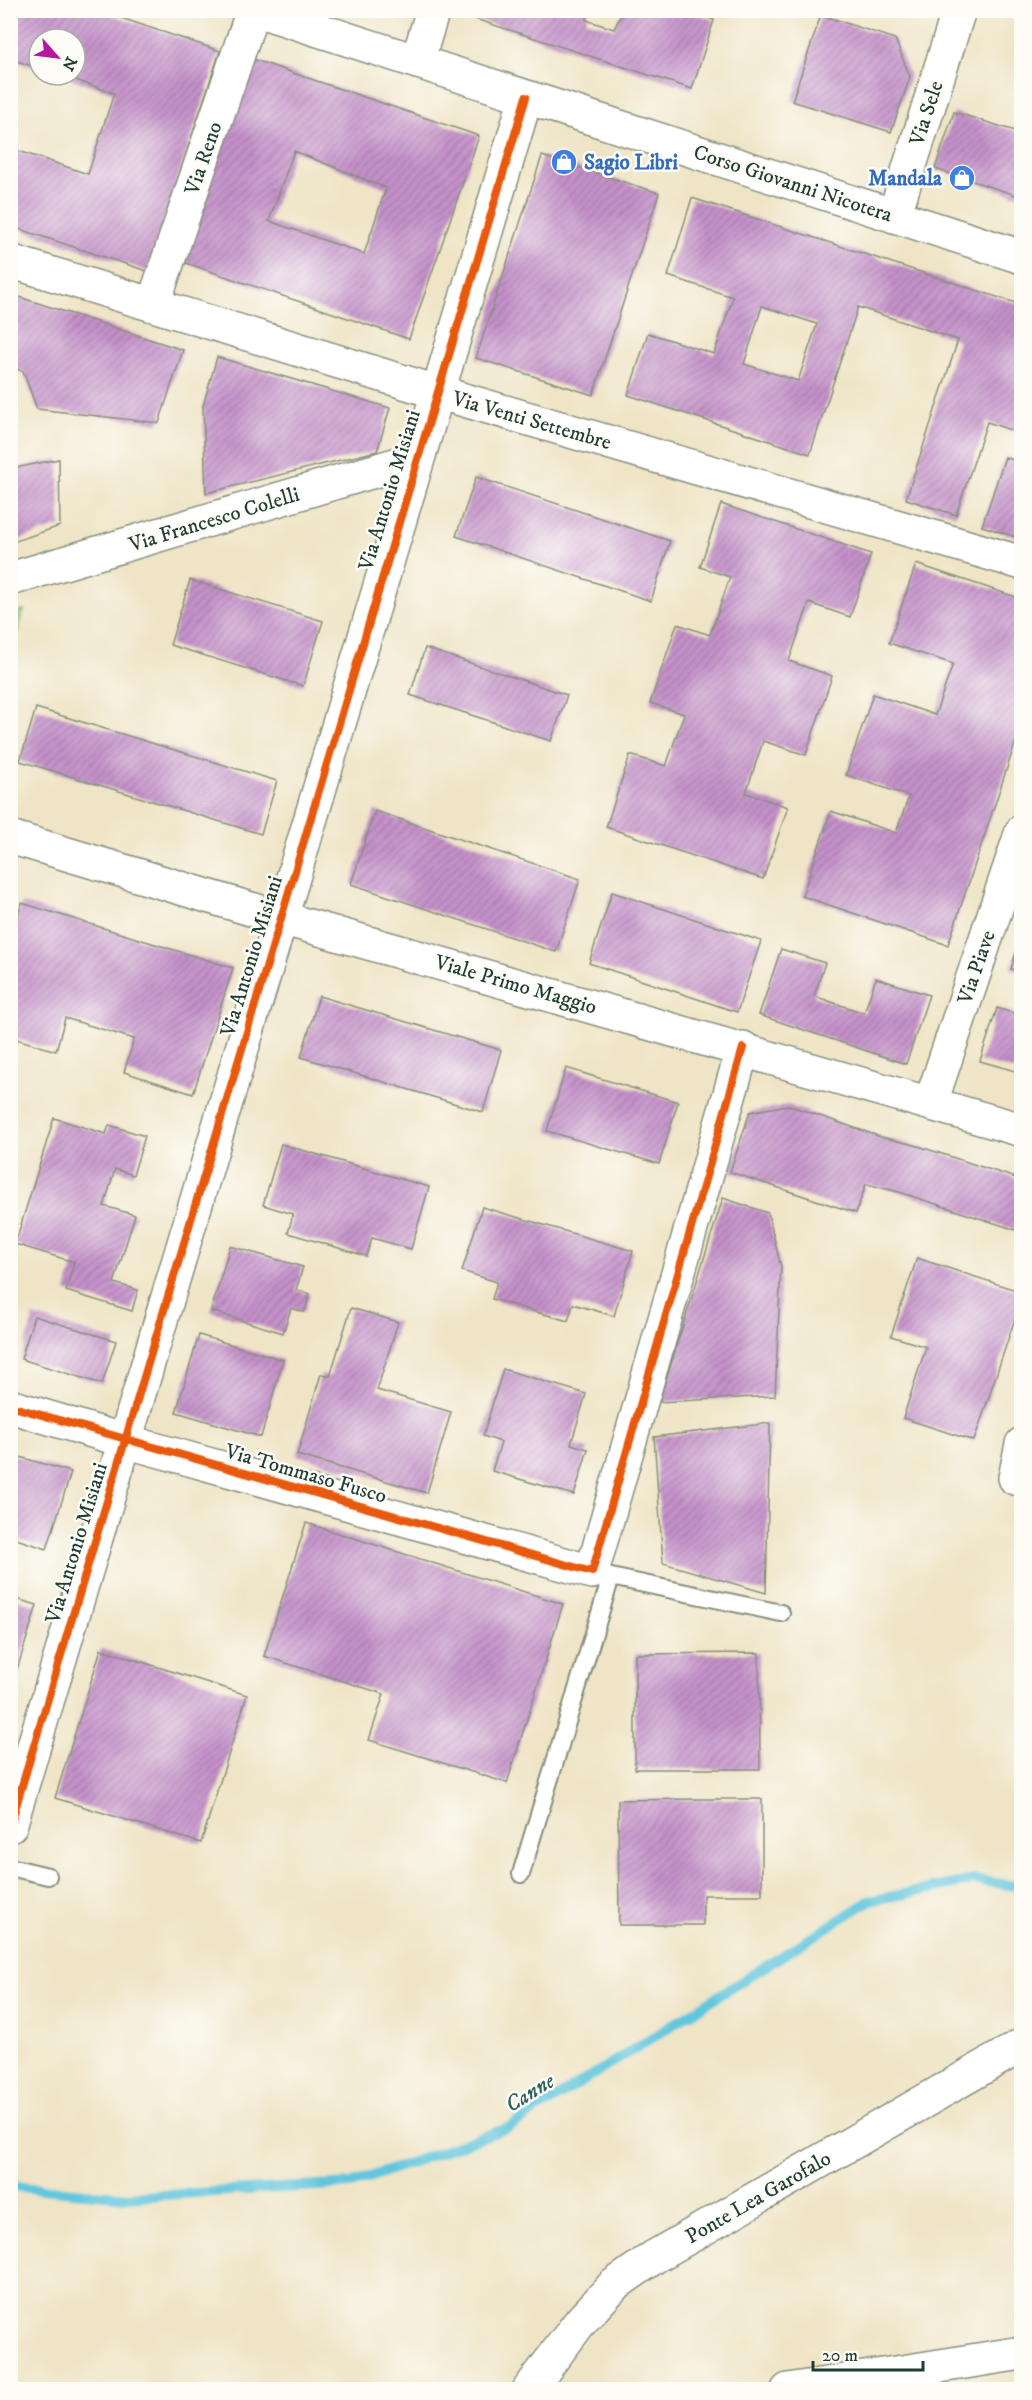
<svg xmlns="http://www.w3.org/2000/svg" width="1032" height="2400" font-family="'IM FELL DW Pica',serif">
<defs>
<pattern id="park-dots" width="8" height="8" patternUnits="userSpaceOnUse" patternTransform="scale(1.5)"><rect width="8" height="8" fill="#99cd7d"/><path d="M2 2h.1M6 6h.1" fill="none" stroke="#7ca867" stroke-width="1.8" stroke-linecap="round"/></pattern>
<pattern id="building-hatch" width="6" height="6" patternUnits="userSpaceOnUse" patternTransform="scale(1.5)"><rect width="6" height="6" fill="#c591ca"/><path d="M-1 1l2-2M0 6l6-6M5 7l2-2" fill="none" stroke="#9f78a5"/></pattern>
</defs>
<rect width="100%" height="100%" fill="#fdfcf7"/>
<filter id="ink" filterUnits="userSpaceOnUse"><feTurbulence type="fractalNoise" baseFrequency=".0167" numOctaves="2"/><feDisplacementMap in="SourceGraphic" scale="12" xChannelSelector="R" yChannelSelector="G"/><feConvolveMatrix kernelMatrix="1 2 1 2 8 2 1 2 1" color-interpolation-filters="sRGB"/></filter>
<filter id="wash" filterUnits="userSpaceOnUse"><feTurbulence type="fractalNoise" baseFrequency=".008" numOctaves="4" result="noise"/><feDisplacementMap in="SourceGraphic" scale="24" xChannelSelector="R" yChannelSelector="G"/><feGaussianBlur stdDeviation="1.35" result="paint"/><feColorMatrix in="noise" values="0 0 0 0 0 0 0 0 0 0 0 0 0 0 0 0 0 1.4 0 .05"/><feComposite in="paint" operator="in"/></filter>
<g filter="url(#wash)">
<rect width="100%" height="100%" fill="#efe4c6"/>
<path fill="url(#park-dots)" stroke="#5c8558" stroke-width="1.5" d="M24,610L11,655V614Z"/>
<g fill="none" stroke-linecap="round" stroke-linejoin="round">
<path stroke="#60c6dd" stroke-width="10" d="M10,2186L127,2197L351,2184L510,2127L869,1901L974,1880L1022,1887"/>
</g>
<g id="blocks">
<path fill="url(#building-hatch)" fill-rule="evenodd" d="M10,10H97L220,51L147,271L10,226V148L88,174L114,93L61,75H75V39H39V68L10,59Z
M472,10H589L586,20L614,29L623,10H682L714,20L692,89L469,17Z
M821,15L895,39L910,77L891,132L792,101Z
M249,58L479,136L409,339L180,261ZM294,151L386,188L364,254L269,221Z
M954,112L1022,133V197L935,169Z
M542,156L659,193L593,395L476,358Z
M692,198L1022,305V434L987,422L956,515L906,499L958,340L858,307L810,454L628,395L648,333L714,354L733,297L668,276ZM762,306L817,324L798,381L744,364Z
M10,294L183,350L159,423L37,409L23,371L10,368Z
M217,357L390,408L377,451L206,493L203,406Z
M1005,457L1022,463V539L982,526Z
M59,459L60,526L10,543V469Z
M476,477L670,541L651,601L456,536Z
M721,504L871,554L850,617L809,603L789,661L832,676L806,755L763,741L746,793L788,807L763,879L606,827L630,755L666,766L684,714L650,703L677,624L710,635L730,577L700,567Z
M916,564L1022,599V723L948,945L802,896L831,811L896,833L909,796L846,775L873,694L935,715L953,664L889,643Z
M190,580L323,621L303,686L170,645Z
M425,648L567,695L551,741L410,695Z
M36,708L277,781L261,834L20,761Z
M375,811L580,879L556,952L351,884Z
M612,892L761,941L737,1012L589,963Z
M22,903L233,968L193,1094L124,1072L134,1039L65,1018L56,1051L10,1037V941Z
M1021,936H1022V972L1011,969Z
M781,949L825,963L814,996L864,1013L876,978L929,995L906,1064L759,1015Z
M319,996L501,1050L483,1112L301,1057Z
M997,1008L1022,1016V1073L980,1061Z
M566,1068L678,1102L659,1164L547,1131Z
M788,1105L881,1137L915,1145L1022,1180V1232L899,1192L866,1184L856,1213L730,1172L750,1112Z
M54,1118L106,1134L109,1125L145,1136L133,1175L115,1169L104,1206L135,1215L114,1283L138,1290L132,1311L66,1291L74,1262L15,1244Z
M281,1144L429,1187L411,1249L372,1238L366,1256L288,1233L293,1214L263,1205Z
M723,1198L768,1213L781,1267L775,1396L659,1402Z
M482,1207L633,1251L614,1316L573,1304L568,1321L492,1299L497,1282L462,1271Z
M230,1246L303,1267L296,1290L310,1294L304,1312L291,1308L283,1333L211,1311Z
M917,1258L1022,1292V1298L974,1441L903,1418L926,1347L891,1336Z
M351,1308L398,1322L377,1390L451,1412L427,1493L297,1455L321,1374L330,1376Z
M34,1316L116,1341L102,1384L21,1359Z
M199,1335L283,1360L261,1437L176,1412Z
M503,1369L586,1394L571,1444L588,1449L574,1495L492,1471L501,1442L483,1436Z
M770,1423L766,1593L663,1563L654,1437Z
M10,1454L71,1472L47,1549L10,1537Z
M306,1523L563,1604L507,1783L369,1740L384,1694L264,1656Z
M10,1597L37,1605L11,1689H10Z
M101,1649L247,1695L201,1843L55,1798Z
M759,1653L760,1769H635V1654Z
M703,1799H762V1895H703V1925H619L618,1800Z"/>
</g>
</g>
<g filter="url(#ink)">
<use href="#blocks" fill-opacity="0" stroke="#87907d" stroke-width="1.5"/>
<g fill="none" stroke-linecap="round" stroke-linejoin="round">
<g stroke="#87907d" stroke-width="20">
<path id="service" d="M611,1577L781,1613
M10,1867L48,1876
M521,1874L611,1577L592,1572"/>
</g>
<g stroke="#87907d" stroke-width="36">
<path id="minor" d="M257,10L1022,257
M417,62L433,10
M526,97L281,918L1022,1130
M894,216L959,10
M10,261L437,392L1022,563
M153,305L253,10
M10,579L418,458
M931,1102L1022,831
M125,1441L592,1572L743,1048
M1015,1478L1022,1444
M529,2390L580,2322L614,2285L654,2257L1022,2045
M788,2390L1022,2353"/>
</g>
<g stroke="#87907d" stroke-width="36">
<path id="tertiary" d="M10,837L281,918L10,1826
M10,1406L125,1441"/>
</g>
<use href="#service" stroke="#fff" stroke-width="16"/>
<use href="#minor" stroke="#fff" stroke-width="33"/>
<use href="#tertiary" stroke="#fff" stroke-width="33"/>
<g stroke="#fdfcf7" stroke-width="11">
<path id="cycleway" d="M10,1406L592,1572L743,1048
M10,1826L526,97"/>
</g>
<use href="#cycleway" stroke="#e8590c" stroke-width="8"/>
</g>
</g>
<defs>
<g id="shop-disc" transform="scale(1.35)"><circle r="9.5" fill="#3f7fe0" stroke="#fdfcf7"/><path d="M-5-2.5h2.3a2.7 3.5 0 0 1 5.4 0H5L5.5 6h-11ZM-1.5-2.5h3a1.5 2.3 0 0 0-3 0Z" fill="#fff"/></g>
</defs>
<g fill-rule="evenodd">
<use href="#shop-disc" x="564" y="162"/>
<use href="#shop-disc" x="962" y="178"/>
</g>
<g text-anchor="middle" stroke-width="5" stroke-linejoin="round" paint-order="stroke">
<g font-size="21" fill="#1f3d34" stroke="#fdfcf7">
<text transform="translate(926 113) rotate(-72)" y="7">Via Sele</text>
<text transform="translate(203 158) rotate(-71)" y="7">Via Reno</text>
<text transform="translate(793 183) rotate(18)" y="7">Corso Giovanni Nicotera</text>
<text transform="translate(532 420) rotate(16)" y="7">Via Venti Settembre</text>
<text transform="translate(389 490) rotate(-73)" y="7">Via Antonio Misiani</text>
<text transform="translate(214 519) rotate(-17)" y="7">Via Francesco Colelli</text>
<text transform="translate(251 956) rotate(-73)" y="7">Via Antonio Misiani</text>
<text transform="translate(976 967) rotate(-71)" y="7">Via Piave</text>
<text transform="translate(516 984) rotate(16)" y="7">Viale Primo Maggio</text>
<text transform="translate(306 1473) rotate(16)" y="7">Via Tommaso Fusco</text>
<text transform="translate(76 1543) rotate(-73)" y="7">Via Antonio Misiani</text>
<text transform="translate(758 2197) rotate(-30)" y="7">Ponte Lea Garofalo</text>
</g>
<g font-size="21" font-weight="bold" fill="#366cbe" stroke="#fdfcf7" text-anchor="start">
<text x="584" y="169">Sagio Libri</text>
<text x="942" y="185" text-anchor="end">Mandala</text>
</g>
<g font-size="22" font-style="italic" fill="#2f5f5e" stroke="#fdfcf7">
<text transform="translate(529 2092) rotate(-32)" y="8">Canne</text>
</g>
</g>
<rect width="1032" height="2400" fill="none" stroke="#fdfcf7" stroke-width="36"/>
<g transform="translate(57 57) rotate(118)"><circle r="28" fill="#fdfcf7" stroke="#a4b0a9" stroke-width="1.5"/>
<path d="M0-4.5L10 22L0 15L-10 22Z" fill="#b5179e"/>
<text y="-9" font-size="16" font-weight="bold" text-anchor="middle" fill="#1f3d34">N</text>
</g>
<path d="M813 2361v9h110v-9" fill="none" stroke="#1f3d34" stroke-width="3"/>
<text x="822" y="2361" font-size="18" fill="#1f3d34" stroke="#fdfcf7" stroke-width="4.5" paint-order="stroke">20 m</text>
</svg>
